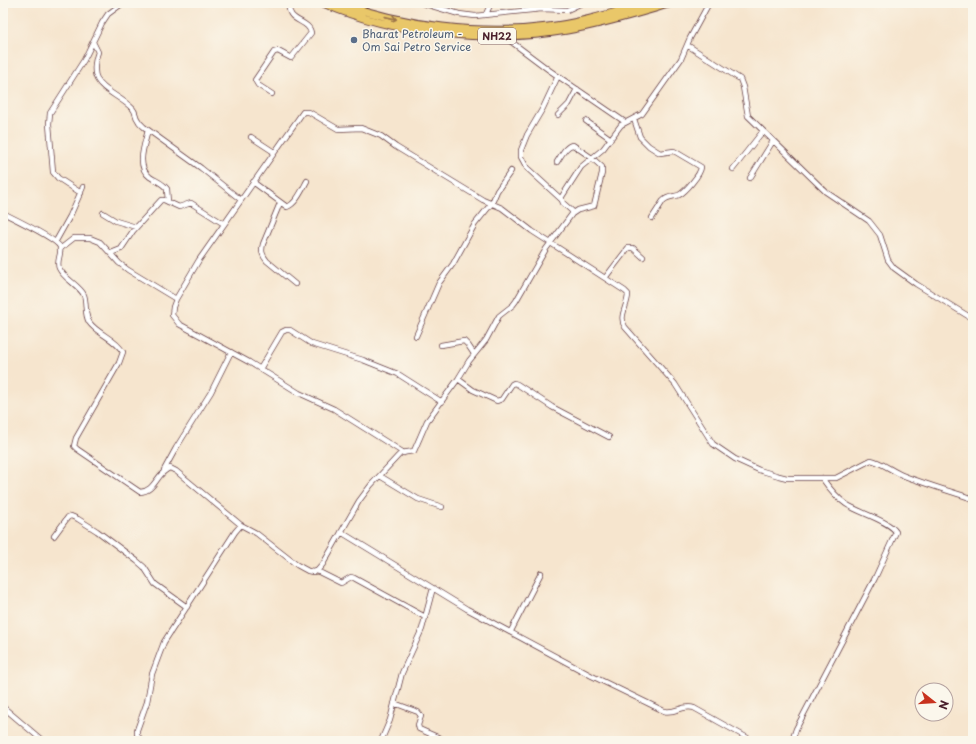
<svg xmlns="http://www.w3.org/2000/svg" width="976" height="744" font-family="'Playpen Sans',sans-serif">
<rect width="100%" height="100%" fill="#fbf7ec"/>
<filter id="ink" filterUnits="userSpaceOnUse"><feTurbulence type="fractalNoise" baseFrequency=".025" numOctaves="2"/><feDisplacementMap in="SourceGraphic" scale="8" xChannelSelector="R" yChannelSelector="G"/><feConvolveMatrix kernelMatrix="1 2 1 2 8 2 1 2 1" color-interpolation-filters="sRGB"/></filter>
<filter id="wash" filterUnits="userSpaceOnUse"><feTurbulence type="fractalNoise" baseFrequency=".012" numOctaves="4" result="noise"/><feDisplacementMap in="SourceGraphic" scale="16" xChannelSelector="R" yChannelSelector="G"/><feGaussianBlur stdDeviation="0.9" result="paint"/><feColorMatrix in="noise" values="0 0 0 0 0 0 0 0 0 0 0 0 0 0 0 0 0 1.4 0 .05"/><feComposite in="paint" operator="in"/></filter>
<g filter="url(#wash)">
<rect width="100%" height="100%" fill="#f6e5ce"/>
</g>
<g filter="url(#ink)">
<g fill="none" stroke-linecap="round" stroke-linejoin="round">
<g stroke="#643d43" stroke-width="6">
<path id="minor" d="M422,3L459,14L475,16L542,9L567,10L582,3
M486,14L491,3
M505,37L549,70L625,122
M93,42L98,52C85,89 113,89 133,109C136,112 135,117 138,120C139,123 142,125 144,127L201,168L241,200
M687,45L740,79L743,87L748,116L826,192L869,221L880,235L888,260L894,268L916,284L973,319
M558,76L543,108L527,135L521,150V157L527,168L562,200
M272,94L258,85L255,80L274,52L278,51L291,58L311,33C309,19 286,23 289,3
M558,115L569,104L577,89
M634,119L640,137L649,146L660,153L674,151L701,167C701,174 685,192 679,195C673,197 668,196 663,201L652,218
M586,121L611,139
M148,130C145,144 135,166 150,177C156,181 163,183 167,189L168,202
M251,137L274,152
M557,162C561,156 566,145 573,145L592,158L602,167V173L594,206L578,210L572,214
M733,169L763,131
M750,178L773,141
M253,182L287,207C296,204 302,190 307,181
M81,193L58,178L53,172L49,124L50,113L84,60L102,23L108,14L123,3
M280,203L263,244C261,251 262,255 267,261L295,284
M3,213C13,218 57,239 60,247C62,254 56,261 59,268C64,279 79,285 84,295C87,303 84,314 89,322C97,334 115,338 123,352L119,363L76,438L74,446L77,449L140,492C156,491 156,473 170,468L176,471L241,525L256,533L297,565L308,571L313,572L317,571L323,564L359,501L371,485L398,456L401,453L414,451L427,421L458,379L469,361L486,340L499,316L513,305L516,301L546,249L572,214V211L563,203L561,198L581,167L603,149L621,125L642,114L681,59L690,38L709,3
M103,213L116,221L136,227
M56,241L70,216L83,187
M60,249L74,238H90L100,242L119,263L128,270L176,299
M111,253L121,249L133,231L161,200H164L179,207L191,203L224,224
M605,278L628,248H633L643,257
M416,336L439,283L453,264L475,224L492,203L497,191L511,171
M441,345L464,341L468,345L474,354
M260,369L282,332L286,330H290L312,344L363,360L398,374L442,402
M458,379L473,390L497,401L502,399L512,384L514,383L517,384L552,407L609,437
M404,453L334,409L299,393L249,362L179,324L172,315L173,307L176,299L199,260L303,112H309L338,129L361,128L381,136L396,147L483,200L502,208L532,231L625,291L628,294C628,306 618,316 625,327L675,384L713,444L735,459L759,470L779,476L787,478H836L871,460C881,462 892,471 902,475C925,484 949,491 973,499
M164,470L176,448L211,392L231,352
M380,476L418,499L442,507
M341,532L467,609L592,676L664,711C675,714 683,704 694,708L753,741
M54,536L68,517L71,516L78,519L97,531L137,561L144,567L155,584L187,607
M317,571L341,583L351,577L354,578L425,617
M511,631L541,573
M394,703L418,712L421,716L418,725L419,729L442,739
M3,707L43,741
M141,741L137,734V730L147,702L152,674L164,642L235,532L241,525
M381,741L390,720L402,673L422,629L433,588
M792,741L796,729L875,578L896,532C890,521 857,512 846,504C836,497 829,488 822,478"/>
</g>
<g stroke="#643d43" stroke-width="9">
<path id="trunk" d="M323,3C394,35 490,43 567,30C602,24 637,13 672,3
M340,3C404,26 480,36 548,27C582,23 616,12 649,3"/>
</g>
<use href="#minor" stroke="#fff" stroke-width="4.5"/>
<use href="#trunk" stroke="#e9c769" stroke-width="7"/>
</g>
<defs><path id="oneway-shaft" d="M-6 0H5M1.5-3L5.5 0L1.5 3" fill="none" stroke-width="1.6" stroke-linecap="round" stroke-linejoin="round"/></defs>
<use stroke="#9a734a" href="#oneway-shaft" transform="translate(391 18) rotate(13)"/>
</g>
<circle fill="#5c6f8a" stroke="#fbf7ec" stroke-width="1.5" cx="354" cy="40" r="4"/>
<g text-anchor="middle" stroke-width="3" stroke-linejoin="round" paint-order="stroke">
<rect fill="#fbf7ec" stroke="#7f6065" stroke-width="1" x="478" y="28" width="38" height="16" rx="3"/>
<g font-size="10" font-weight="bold" fill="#4a1f2b">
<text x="497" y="40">NH22</text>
</g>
<g font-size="11" fill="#4e5e75" stroke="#fbf7ec" text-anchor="start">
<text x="362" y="38">Bharat Petroleum -<tspan x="362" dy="13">Om Sai Petro Service</tspan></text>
</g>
</g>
<rect width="976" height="744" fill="none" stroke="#fbf7ec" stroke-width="16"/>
<g transform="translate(934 702) rotate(107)"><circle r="19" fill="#fbf7ec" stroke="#b4a19f"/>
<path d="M0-3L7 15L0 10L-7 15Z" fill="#c8321e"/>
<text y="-6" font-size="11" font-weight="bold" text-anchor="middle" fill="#4a1f2b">N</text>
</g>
</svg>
